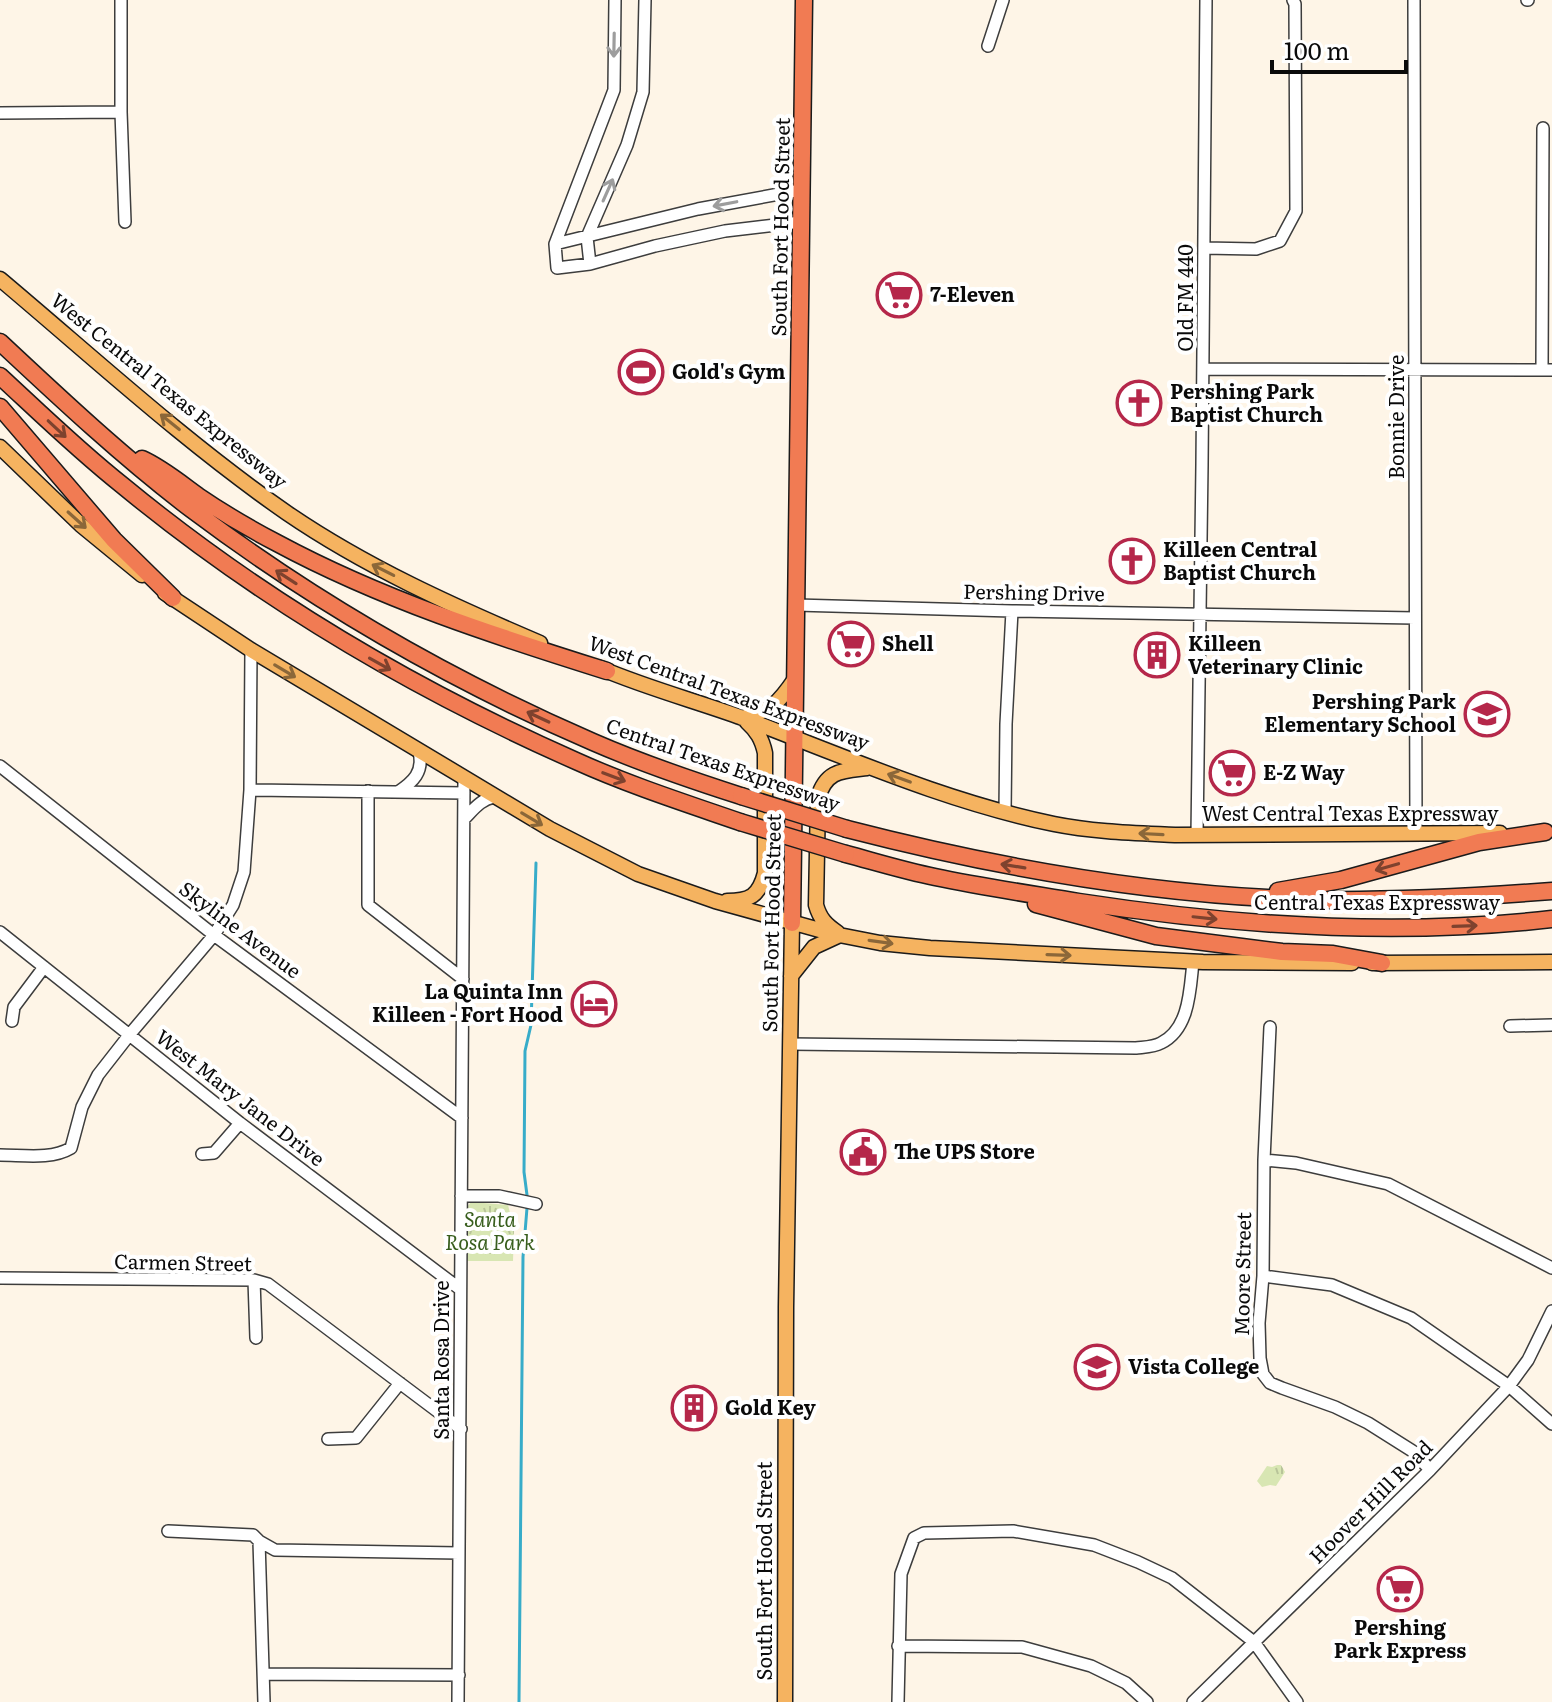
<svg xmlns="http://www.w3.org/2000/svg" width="1552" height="1702" font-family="Literata,serif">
<defs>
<pattern id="park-tufts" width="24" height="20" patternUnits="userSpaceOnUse" patternTransform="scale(2)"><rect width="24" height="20" fill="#d8e6b3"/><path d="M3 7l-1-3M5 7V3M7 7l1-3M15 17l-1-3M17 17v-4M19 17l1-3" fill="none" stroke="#b8c499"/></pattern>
</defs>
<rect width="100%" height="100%" fill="#fef5e7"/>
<path fill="url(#park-tufts)" d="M471,1202L508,1205L514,1229L513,1261H467V1207Z
M1277,1465H1281L1285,1472L1276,1486L1270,1485L1262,1487L1257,1481L1267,1466L1272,1467Z"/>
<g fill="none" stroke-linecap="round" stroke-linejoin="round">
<path stroke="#37acc9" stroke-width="3" d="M527,1195L524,1172L525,1051L531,1025L536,863
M519,1702L523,1257L527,1208"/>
<g stroke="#3d3d3d" stroke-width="14">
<path id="minor" d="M121,0V112L125,222
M615,0L614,90L555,244L557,268L590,264L655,246L725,231L801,222
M1414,0L1416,834
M1527,0H1528
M988,46L1003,0
M0,113L121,112
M555,244L698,209L801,190
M1204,248L1256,249L1280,241L1296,211L1295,4L1293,0
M590,264L587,237L627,145L643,92L645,0
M1203,369L1552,370
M1542,370L1543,128
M796,605L1012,611L1415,618
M0,766L214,935L462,1118
M250,790L464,793
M368,791V905L463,979
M398,792C413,782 424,772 419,752
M1005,812L1006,724L1012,611
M464,819C473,810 481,799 494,797
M1197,835L1202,465L1206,0
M0,932L240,1123L460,1289
M12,1021L14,1007L44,967
M1510,1026L1552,1025
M1270,1027L1264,1160L1263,1276L1259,1323L1260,1358L1263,1374L1270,1383L1282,1388L1335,1407L1368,1423L1414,1452L1430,1470
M790,1044L1136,1048C1144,1047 1154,1047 1161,1043C1190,1029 1190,988 1193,962
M202,1154L214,1153L240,1123
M0,1155C23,1155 51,1160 71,1148L82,1107L98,1075L130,1034L214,935L233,905L244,872L250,790L251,650
M1264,1160L1296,1163L1388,1184L1552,1268
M461,1196H499L536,1204
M1263,1276L1332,1285L1411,1318L1509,1386L1552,1424
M0,1278L254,1280L268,1284L461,1429
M254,1280L256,1338
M328,1439L356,1438L400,1383
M168,1531L253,1535L259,1541L275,1550L459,1553
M259,1541L264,1702
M898,1646L1022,1647L1091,1666L1126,1683L1147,1702
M264,1674L459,1675
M458,1702L464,778
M898,1702L901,1574L914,1538L924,1533L1013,1531L1094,1545L1138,1562L1172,1578L1254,1642L1297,1702
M1193,1702L1430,1470L1509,1386L1528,1360L1552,1311"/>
</g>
<g stroke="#1b1b1b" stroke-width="17">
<path id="major" d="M0,279C94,358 186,443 287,513C366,567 453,606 540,643
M0,447L81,525L142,575
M165,593L251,650L550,829L638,874L715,901L834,934L880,943L930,948L1203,962L1352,963
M600,668C647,688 696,701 743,718C846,757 947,802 1054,824C1094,832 1135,833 1175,835L1500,833
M742,718C772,710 778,704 795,679
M727,901C750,901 759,896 765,873V753C762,739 757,731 747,722
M838,933C826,925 820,919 816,905L818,798C826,770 842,771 867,768
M1372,963L1552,962
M791,976L814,947L840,935
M785,1702L786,1307L792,923"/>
</g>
<g stroke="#1b1b1b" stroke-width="19">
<path id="highway" d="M0,342C62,400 124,458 191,509C316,603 450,680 593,742C641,763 691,780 741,796
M0,376C40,413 79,451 122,485C259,598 413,689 576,761C629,785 685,803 740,822
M0,407L114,540L173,598
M142,459C162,468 180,483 198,496C223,513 250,529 277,543C381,599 495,636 607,671
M847,829C998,868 1158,896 1315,900C1394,901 1473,897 1552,891
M846,854C876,862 905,871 935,877C982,887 1031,894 1079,902C1235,926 1395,937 1552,919
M1278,891L1341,880L1479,842L1545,832
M1036,904L1156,936L1282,952L1333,954L1382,963
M792,923L804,0"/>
</g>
<use href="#minor" stroke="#fff" stroke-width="11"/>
<use href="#major" stroke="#f5b360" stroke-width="14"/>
<use href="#highway" stroke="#f17b53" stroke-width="16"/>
<g stroke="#1b1b1b" stroke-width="19" stroke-linecap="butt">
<path id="highway-bridge" d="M741,796L847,829
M740,822L846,854"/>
</g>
<use href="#highway-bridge" stroke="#f17b53" stroke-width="16"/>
</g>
<defs><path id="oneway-shaft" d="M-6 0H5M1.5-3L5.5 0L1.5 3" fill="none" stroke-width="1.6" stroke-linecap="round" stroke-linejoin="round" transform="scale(2)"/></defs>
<g stroke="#9d9d9d">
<use href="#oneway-shaft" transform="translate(614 45) rotate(91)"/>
<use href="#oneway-shaft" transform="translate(608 190) rotate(-66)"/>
<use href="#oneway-shaft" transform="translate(725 204) rotate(169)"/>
</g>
<g stroke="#8b6739">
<use href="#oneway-shaft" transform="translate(170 422) rotate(-141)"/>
<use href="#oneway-shaft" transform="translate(77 520) rotate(42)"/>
<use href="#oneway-shaft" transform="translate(383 570) rotate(-153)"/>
<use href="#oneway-shaft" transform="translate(285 671) rotate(31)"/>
<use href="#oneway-shaft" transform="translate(899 778) rotate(-160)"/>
<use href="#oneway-shaft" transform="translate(532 819) rotate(31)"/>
<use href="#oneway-shaft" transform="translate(1151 834) rotate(-177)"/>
<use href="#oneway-shaft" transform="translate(881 942) rotate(8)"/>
<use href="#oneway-shaft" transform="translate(1059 955) rotate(2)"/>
</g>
<g stroke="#7e422e">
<use href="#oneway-shaft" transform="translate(57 429) rotate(43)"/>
<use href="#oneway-shaft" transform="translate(286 577) rotate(-147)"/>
<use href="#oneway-shaft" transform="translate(380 664) rotate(29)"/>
<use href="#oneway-shaft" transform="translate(538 717) rotate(-155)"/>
<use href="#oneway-shaft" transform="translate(614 777) rotate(21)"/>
<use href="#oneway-shaft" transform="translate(1013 866) rotate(-171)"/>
<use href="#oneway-shaft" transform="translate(1387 867) rotate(164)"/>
<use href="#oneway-shaft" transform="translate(1205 918) rotate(6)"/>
<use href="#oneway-shaft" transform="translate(1465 926) rotate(-2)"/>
</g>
<defs>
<g id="supermarket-ring" transform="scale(2.3)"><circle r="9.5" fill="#fff" stroke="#b5274a" stroke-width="1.5"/><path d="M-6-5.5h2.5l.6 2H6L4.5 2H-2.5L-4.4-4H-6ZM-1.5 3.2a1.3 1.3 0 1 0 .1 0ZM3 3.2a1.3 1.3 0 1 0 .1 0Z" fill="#b5274a"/></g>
<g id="stadium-ring" transform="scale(2.3)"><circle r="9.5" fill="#fff" stroke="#b5274a" stroke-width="1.5"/><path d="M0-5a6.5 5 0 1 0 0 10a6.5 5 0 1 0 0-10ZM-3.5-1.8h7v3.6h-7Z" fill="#b5274a"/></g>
<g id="church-ring" transform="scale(2.3)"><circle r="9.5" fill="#fff" stroke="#b5274a" stroke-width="1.5"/><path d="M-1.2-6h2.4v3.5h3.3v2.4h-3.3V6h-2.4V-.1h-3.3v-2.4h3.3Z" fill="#b5274a"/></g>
<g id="building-ring" transform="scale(2.3)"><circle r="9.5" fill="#fff" stroke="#b5274a" stroke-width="1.5"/><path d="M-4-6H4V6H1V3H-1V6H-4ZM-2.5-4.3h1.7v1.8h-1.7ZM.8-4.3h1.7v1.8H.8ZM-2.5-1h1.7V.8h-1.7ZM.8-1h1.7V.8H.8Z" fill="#b5274a"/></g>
<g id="school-ring" transform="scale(2.3)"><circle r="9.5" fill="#fff" stroke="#b5274a" stroke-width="1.5"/><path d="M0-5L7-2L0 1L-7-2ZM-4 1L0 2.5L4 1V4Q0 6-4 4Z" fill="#b5274a"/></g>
<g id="hotel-ring" transform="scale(2.3)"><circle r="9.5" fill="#fff" stroke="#b5274a" stroke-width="1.5"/><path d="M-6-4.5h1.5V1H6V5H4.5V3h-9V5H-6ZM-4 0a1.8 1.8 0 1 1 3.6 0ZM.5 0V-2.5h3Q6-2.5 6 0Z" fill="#b5274a"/></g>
<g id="civic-ring" transform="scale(2.3)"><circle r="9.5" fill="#fff" stroke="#b5274a" stroke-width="1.5"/><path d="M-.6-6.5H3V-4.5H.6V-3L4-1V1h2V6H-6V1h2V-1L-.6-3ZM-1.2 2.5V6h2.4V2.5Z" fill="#b5274a"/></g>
<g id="university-ring" transform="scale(2.3)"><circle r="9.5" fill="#fff" stroke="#b5274a" stroke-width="1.5"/><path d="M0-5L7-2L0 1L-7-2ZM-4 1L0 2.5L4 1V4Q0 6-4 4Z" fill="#b5274a"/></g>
</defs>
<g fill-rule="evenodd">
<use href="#supermarket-ring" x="899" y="295"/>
<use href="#stadium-ring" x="641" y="372"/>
<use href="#church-ring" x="1139" y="403"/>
<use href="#church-ring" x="1132" y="561"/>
<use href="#supermarket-ring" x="851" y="644"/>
<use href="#building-ring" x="1157" y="655"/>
<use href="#school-ring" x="1487" y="714"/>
<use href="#supermarket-ring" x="1232" y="773"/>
<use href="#hotel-ring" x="594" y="1004"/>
<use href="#civic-ring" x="863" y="1152"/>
<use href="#university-ring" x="1097" y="1367"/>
<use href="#building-ring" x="694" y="1408"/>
<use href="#supermarket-ring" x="1400" y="1589"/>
</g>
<g text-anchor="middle" stroke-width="8" stroke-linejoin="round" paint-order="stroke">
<g font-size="20" fill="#0a0a0a" stroke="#fff">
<text transform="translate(781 227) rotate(-89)" y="7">South Fort Hood Street</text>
<text transform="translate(1186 298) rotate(-90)" y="7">Old FM 440</text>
<text transform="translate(169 391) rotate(39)" y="7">West Central Texas Expressway</text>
<text transform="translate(1397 417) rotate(-90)" y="7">Bonnie Drive</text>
<text transform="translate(1034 593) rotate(1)" y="7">Pershing Drive</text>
<text transform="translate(729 693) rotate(20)" y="7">West Central Texas Expressway</text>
<text transform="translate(723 765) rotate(19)" y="7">Central Texas Expressway</text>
<text x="1350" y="821">West Central Texas Expressway</text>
<text x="1377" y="910">Central Texas Expressway</text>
<text transform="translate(772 923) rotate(-89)" y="7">South Fort Hood Street</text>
<text transform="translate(240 930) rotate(37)" y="7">Skyline Avenue</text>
<text transform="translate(240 1098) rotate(38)" y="7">West Mary Jane Drive</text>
<text transform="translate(183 1263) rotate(1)" y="7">Carmen Street</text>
<text transform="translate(1243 1274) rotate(-89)" y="7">Moore Street</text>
<text transform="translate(442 1360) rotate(-90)" y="7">Santa Rosa Drive</text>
<text transform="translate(1371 1502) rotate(-45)" y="7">Hoover Hill Road</text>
<text transform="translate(765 1571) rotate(-90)" y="7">South Fort Hood Street</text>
</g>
<g font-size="20" font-weight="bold" fill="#0a0a0a" stroke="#fff" text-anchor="start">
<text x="930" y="302">7-Eleven</text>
<text x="672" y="379">Gold's Gym</text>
<text x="1170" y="399">Pershing Park<tspan x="1170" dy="23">Baptist Church</tspan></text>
<text x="1163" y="557">Killeen Central<tspan x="1163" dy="23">Baptist Church</tspan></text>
<text x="882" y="651">Shell</text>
<text x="1188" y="651">Killeen<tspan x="1188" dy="23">Veterinary Clinic</tspan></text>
<text x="1456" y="709" text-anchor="end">Pershing Park<tspan x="1456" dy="23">Elementary School</tspan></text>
<text x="1263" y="780">E-Z Way</text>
<text x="563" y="999" text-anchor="end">La Quinta Inn<tspan x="563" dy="23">Killeen - Fort Hood</tspan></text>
<text x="894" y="1159">The UPS Store</text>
<text x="1128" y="1374">Vista College</text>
<text x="725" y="1415">Gold Key</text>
<text x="1400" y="1635" text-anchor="middle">Pershing<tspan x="1400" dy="23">Park Express</tspan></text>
</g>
<g font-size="20" font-style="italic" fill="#385e1d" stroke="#fff">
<text x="490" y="1227">Santa<tspan x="490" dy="23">Rosa Park</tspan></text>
</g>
</g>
<path d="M1272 60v12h134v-12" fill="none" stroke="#0a0a0a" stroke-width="4"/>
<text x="1284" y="60" font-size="24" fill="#0a0a0a" stroke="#ffffff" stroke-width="6" paint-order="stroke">100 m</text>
</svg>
